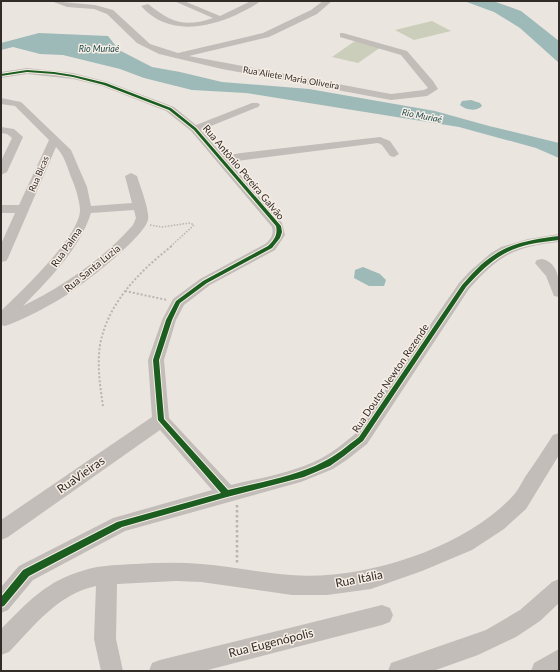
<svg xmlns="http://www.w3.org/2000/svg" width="560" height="672" font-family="Lato,sans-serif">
<rect width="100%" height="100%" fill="#eae5df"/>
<path fill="#cbceba" d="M432,21L451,31L414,40L395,30Z
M355,41L381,47L358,63L332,57Z"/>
<path fill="#9dbab9" d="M464,1H493L521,11L559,41V63L520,28L494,12Z
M39,33L108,36L119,50L152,67L180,72L222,82L309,89L435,111L489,126L559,143V158L536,148L459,127L246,93L192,90L144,78L120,69L63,55L40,54L13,47L1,50V43Z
M471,100L480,103L482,106C476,112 466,110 460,105L462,101Z
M363,267L380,274L386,280L384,286H369L354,278L355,270Z"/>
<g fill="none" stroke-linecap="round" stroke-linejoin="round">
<path stroke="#bbb5b1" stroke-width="1.5" stroke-dasharray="1.5 1.5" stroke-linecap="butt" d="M150,225L162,227L190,223L194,225L171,246"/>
<path stroke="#bbb5b1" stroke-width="2" stroke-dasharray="2 2" stroke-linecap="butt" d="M125,291L167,300
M103,406C100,386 97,365 100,345C108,302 140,271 173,245"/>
<path stroke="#bbb5b1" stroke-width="2.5" stroke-dasharray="2.5 2.5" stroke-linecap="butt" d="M237,505V564"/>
<path fill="#c2bdb8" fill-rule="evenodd" d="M51,1L95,5L113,10L150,44L178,53L263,33L311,10L323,1H332L317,14L269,37L189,56L391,94L424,90L428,88L401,55L340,37V33H343L407,51L433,81L438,89L427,96L391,100L222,69L159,54L137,43L107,14L94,9L67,7Z
M174,1H184L220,16L251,1H260C254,7 243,11 236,15C204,29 167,35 141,6L148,4C171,22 183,28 213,18Z
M27,68L73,73L108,82L174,107L196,125L252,103H258L260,105L258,107L201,130L224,156L241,153L380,137L390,141L399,154L394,157L390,156L382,145L378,143L229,162L282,223L285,235L275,250L210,285L184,305L176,320L164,360L169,418L231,485C260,478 292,473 320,459C332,453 344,443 355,434L459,283L470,271L491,253L501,247L528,239L559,234V242C514,247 499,255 469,289L367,444L348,459L333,469L301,482L125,531L33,580L8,610L1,613V587L19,566L113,518L212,490L160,430L8,537L1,540V520L152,417L148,360L162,320L173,299L200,279L265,244C271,239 274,234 272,227L191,131L166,111L102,86L73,79L27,74L1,78V72Z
M1,98L21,102L71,150L87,187L91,206L132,203L125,176L131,173L137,176C140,186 150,211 148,220C143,238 85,283 68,294C55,303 19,322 5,326L1,325V311C20,292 81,236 80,209C79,198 75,186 71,177C67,166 64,155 56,147L8,258L6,261L1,262V244L15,213H1V205H19L49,140L15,106L1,104ZM134,210L136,218L133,225C102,260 63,286 23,306C49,279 79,250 91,213Z
M1,127L14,129L23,137L7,172L1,175V161L12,138L7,134L1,133Z
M542,259C560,263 559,283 559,297L554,296L546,276L535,263L537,260Z
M559,433V455L526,509L504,529L472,550L422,571L371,589L327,595H292L201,582L176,581L117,584L116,639L123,671H101L94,639L96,586C58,594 35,625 9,652L1,655V629C28,602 46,581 85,570C101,565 118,565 135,564C157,563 179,562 201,564C231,566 261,573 291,575C362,581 462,549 511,498C517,492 521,484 525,477C535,463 544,449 553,435Z
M559,579V603L540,621L516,637L478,655L433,671H388L391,663L486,630L520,610L552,582Z
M382,605L390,608L393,615L390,622L382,625L204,671H149L152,663L160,660Z
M559,649V671H531L534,663Z"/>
<g stroke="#f7efe6" stroke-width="2">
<path id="cycleway" d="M27,70L54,72L73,75L106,83L171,108L196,128L281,226L282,232L280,238L272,248L207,283L180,303L172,320L159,360L164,419L228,490C260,482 294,477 323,462C336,456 347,446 359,437L462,285C472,274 481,263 494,255C513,242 536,239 559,236V240C512,245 498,252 466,287L363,441L344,456L330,466L304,477L227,497L122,527L29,576L4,606L1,607V597L23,570L117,522L221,493L158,420L153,360L166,320L176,301L203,281L268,246C274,240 278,235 276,226L194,130L169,110L104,85L73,77L54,74L27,72L1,76V74Z"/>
</g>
<use href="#cycleway" fill="#1b5e20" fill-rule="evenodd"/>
</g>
<g text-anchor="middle" stroke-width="3" stroke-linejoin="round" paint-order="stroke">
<g font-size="9" font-style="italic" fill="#214d50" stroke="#f7efe6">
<text x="99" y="52">Rio Muriaé</text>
<text transform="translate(422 116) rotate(11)" y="3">Rio Muriaé</text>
</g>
<g font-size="9" fill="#332b27" stroke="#f7efe6">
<text transform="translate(291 78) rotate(10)" y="3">Rua Aliete Maria Oliveira</text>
<text transform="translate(39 174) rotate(-67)" y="3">Rua Bicas</text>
</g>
<g font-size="10" fill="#332b27" stroke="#f7efe6">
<text transform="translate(244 172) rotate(50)" y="4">Rua Antônio Pereira Galvão</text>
<text transform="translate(66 247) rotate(-55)" y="4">Rua Palma</text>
<text transform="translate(92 268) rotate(-39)" y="4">Rua Santa Luzia</text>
<text transform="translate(390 378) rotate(-56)" y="4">Rua Doutor Newton Rezende</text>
</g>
<g font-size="12" fill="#332b27" stroke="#f7efe6">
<text transform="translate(81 475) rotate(-35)" y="4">RuaVieiras</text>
<text transform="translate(359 579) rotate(-11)" y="4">Rua Itália</text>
<text transform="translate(271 643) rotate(-14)" y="4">Rua Eugenópolis</text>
</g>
</g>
<rect width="560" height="672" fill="none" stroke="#332b27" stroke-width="4"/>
</svg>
